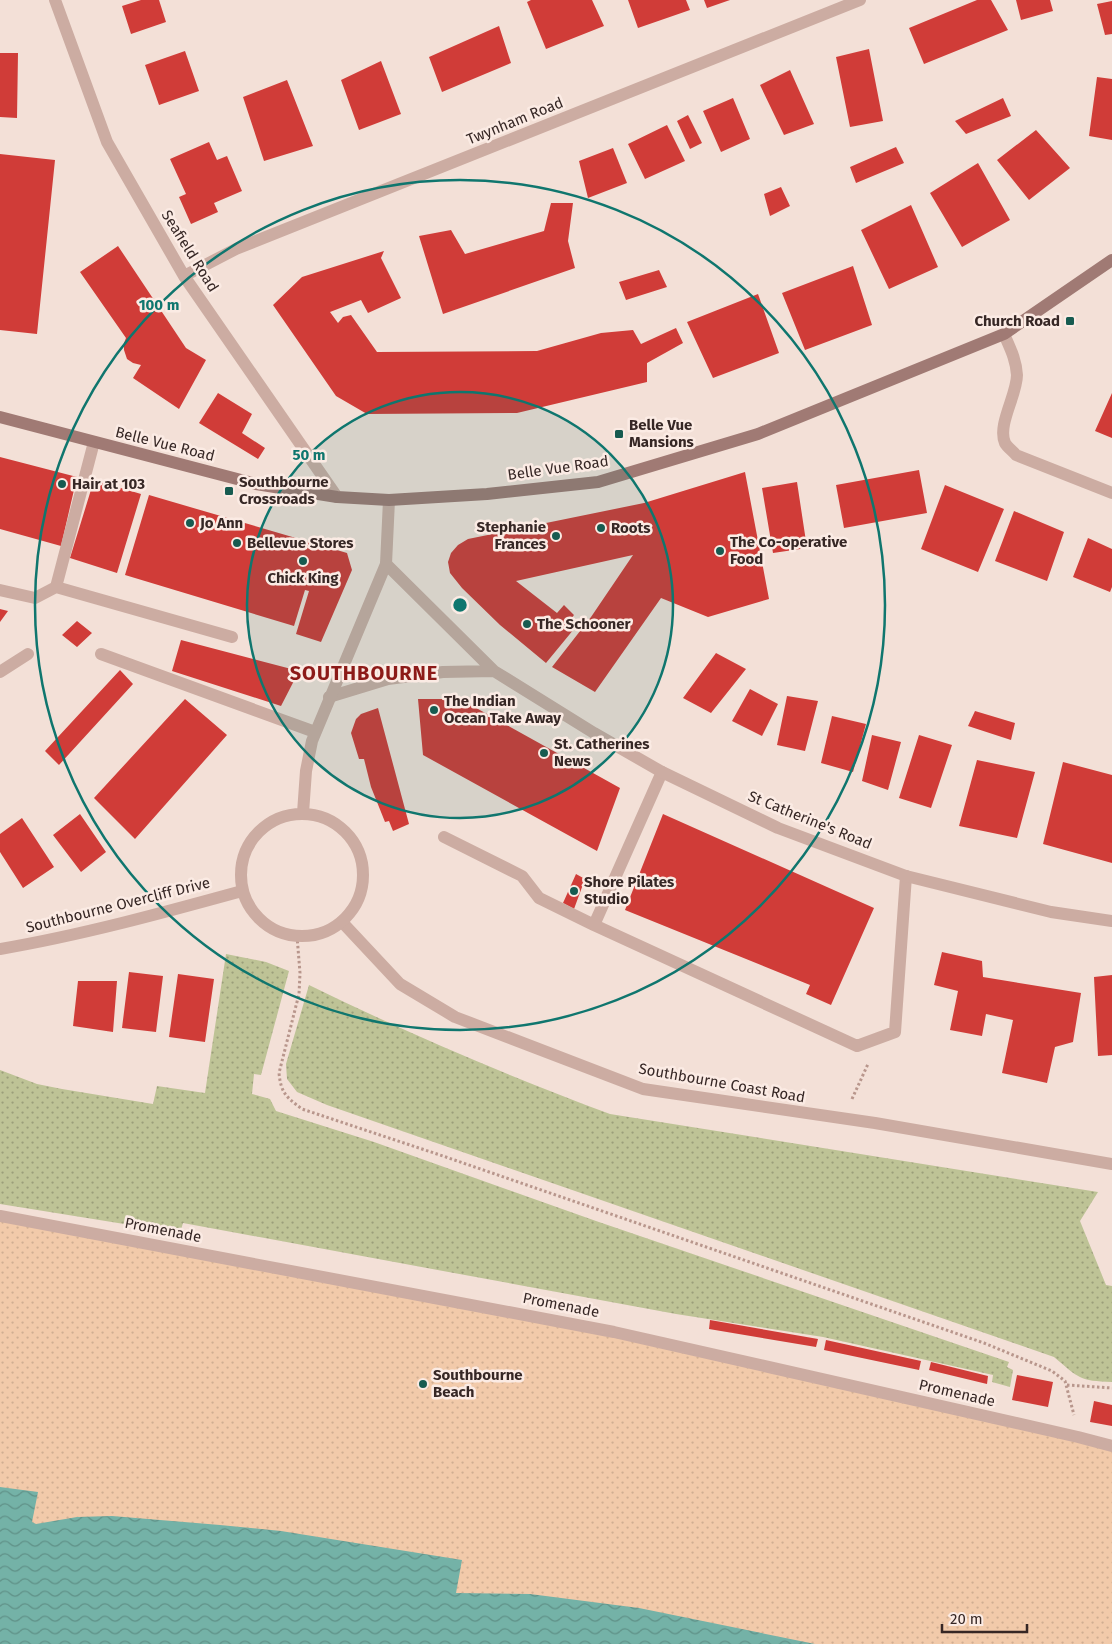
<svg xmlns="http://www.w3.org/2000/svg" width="1112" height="1644" font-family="'Fira Sans',sans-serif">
<defs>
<pattern id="grass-dots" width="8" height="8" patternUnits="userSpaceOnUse" patternTransform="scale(1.25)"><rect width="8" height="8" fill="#bec396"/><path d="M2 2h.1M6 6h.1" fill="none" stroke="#9b9e7a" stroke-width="1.8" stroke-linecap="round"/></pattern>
<pattern id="sand-dots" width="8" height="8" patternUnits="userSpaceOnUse" patternTransform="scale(1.25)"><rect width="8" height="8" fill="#f2caaa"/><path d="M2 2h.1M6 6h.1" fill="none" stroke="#d0ae92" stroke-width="1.8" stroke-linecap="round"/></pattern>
<pattern id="water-waves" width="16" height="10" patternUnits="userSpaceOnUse" patternTransform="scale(1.25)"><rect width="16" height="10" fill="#74b2a7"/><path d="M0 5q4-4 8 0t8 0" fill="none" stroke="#609188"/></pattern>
</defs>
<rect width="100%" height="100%" fill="#f3e0d7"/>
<path fill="url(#grass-dots)" d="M226,954L266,962L289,971L261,1075L254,1074L252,1094L270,1099L276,1111L374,1142L596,1221L1009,1362L1007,1367L1013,1370L1010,1387L992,1382L993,1375L823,1337L676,1314L183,1223L180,1233L0,1204V1070L37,1084L62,1089L153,1104L157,1086L205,1093Z
M309,985C407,1033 508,1076 610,1114L1098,1192L1080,1221L1106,1285L1112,1286V1382C1079,1381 1079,1378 1054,1357L327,1105L297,1092L287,1079L286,1064Z"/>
<path fill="url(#sand-dots)" d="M0,1216L614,1332L1112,1446V1644H521L0,1550Z"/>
<path fill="url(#water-waves)" d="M0,1487L38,1492L32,1522L36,1524L77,1517L112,1516L220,1525L281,1531L462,1560L456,1593L530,1594L639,1608L815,1644H0Z"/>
<path fill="#d03c38" d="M141,0H159L166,22L131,34L122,6Z
M531,0H592L604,26L546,49L527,2Z
M628,0H686L690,10L638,28Z
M704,0H730L707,8Z
M977,0H991L1008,30L924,64L909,28Z
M1016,0H1050L1053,11L1021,20Z
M1112,1V34L1105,35L1097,4Z
M499,26L511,63L442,92L429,57Z
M869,49L883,121L850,127L836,57Z
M185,51L199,91L159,105L145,65Z
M0,53H18L17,118L0,117Z
M381,61L401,114L359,130L341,80Z
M790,70L814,124L784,135L760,85Z
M1097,77L1112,79V140L1089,136Z
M287,80L313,146L264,161L243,97Z
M733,98L750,139L721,152L703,111Z
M1003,98L1011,116L966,134L955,121Z
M688,115L702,143L690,149L677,121Z
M667,125L685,161L645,179L628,144Z
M1036,130L1070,168L1029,200L997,160Z
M209,142L217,160L227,156L242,191L214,203L218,212L191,224L179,197L186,194L170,159Z
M896,147L904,163L856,183L850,167Z
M613,148L627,183L588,198L579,161Z
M0,154L55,160L37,334L0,330Z
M978,163L1010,220L962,247L930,193Z
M781,187L790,206L770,216L764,194Z
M551,203H573L568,241L575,268L443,314L419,236L451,230L465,254L544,231Z
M911,205L938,267L889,289L861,230Z
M118,246L186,348L206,360L179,409L133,378L141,365L133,363L127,359L124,350V343L126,338L80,272Z
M384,251L381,258L401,298L368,313L361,300L330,312L338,323L343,317L351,315L377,352L537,351L601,333L633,330L641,344L676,328L683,343L647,363V382L517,413L367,414L336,396L273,305L302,277Z
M853,266L872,325L805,350L782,293Z
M659,270L667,287L626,300L619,282Z
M758,294L779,353L713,378L687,322Z
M218,393L252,414L242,433L265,448L258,459L199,423Z
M1112,393V438L1095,431Z
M0,457L77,477L61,546L0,529Z
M919,470L927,513L844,528L836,485Z
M745,472L769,599L708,617L661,598L595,692L552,667L591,617L633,555L516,581L557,613L564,605L574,615L567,624L574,629L546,663L500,625L462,588L450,573L448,562L451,553L458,545L468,539L644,503Z
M94,480L141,494L117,573L70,558Z
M797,482L807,548L773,553L762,488Z
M945,485L1004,509L978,572L921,549Z
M149,495L347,553L352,570L321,642L296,634L309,591L305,590L294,626L125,575Z
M1014,511L1064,532L1047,581L995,561Z
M1088,538L1112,549V587L1110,592L1073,577Z
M0,609L8,611L0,622Z
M77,621L92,633L77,647L62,635Z
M181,640L299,671L281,706L172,671Z
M716,653L746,669L711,713L683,698Z
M120,670L133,684L59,765L45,751Z
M750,689L778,704L762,736L732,721Z
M787,696L818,701L805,751L777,745Z
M185,699L227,735L135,839L94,798Z
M418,699H460L620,788L597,851L423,755Z
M378,708L409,824L393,831L389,821L385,822L371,787L364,759H359L351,733L356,719L361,714Z
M975,711L1015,723L1011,740L968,726Z
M832,716L866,724L853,772L821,763Z
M872,735L901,742L888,790L862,781Z
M919,735L952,745L931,808L899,798Z
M977,760L1035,772L1017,838L959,826Z
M1063,762L1112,775V863L1043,844Z
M80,814L106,852L81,872L53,835Z
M663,814L874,908L831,1005L806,994L810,985L625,910Z
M22,818L54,867L23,888L0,852V834Z
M576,874L585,879L574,909L563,903Z
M942,952L982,961L983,977L1081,993L1073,1042L1055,1047L1047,1083L1002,1073L1013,1020L986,1014L982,1036L950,1030L958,991L934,985Z
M129,972L163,976L156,1032L122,1028Z
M178,974L214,979L205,1042L169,1037Z
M1112,975V1055L1098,1056L1094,977Z
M78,981H117L113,1032L73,1026Z
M710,1320L818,1339L816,1347L709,1329Z
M826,1340L921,1361L919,1370L824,1350Z
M931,1362L988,1376L987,1384L929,1370Z
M1017,1375L1053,1382L1048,1407L1012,1400Z
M1094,1401L1112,1405V1426L1090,1422Z"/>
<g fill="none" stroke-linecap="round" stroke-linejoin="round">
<path stroke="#b8968c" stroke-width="3" stroke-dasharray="2.5 2.5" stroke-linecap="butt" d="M297,936L300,973L299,994L279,1073C281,1093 286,1097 302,1109L440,1155L984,1343L1052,1371L1065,1381L1074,1415
M852,1099L868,1064
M1067,1385L1112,1388"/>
<path stroke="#ccaca2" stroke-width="12" d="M94,442L56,587L232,637
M0,590L35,598L56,587
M101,654L315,732
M662,772L594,925L857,1046L895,1032L906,876
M444,837L522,876L539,898L594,925"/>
<path stroke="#ccaca2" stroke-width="12" d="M0,1216L614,1332L1078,1437L1112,1446"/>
<path stroke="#ccaca2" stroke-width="12" d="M55,0L107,142L184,276L337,497
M184,276L236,249L860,0
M1004,334C1010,348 1016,359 1017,375C1017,395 997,425 1005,443C1007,447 1013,451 1016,455L1112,493
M386,564L494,671L594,733L662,772L778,828L906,876L1051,912L1112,921
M0,672L28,654
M329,697L388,679L443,672L494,671
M342,922L400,984L455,1017L643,1089L875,1123L1112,1164"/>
<path stroke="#ccaca2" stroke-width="12" d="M303,813L306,771L312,741L386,564L389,500
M241 875a61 61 0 1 1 122 0a61 61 0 1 1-122 0Z
M0,949C82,935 162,913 242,891"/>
<path stroke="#a07a74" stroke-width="12" d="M0,417L256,484L337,497L389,500L487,494L598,482L758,434L1004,334L1112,260"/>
</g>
<circle cx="460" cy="605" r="213" fill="#0f766e" fill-opacity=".12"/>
<g fill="none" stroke="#0f766e" stroke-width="2.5">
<circle cx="460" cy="605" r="213"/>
<circle cx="460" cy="605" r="425"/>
</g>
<g fill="#175b50" stroke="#fbebe4" stroke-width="2">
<rect x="1065" y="316" width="10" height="10" rx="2.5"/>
<rect x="614" y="429" width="10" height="10" rx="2.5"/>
<circle cx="62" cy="484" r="5"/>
<rect x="224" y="486" width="10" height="10" rx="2.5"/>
<circle cx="190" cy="523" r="5"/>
<circle cx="601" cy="528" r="5"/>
<circle cx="556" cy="536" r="5"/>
<circle cx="237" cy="543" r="5"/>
<circle cx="720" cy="551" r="5"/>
<circle cx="303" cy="561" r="5"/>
<circle cx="527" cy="624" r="5"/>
<circle cx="434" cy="710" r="5"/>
<circle cx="544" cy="753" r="5"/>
<circle cx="574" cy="891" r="5"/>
<circle cx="423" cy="1384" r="5"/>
</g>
<g text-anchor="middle" stroke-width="5" stroke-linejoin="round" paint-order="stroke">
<g font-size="15" fill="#362725" stroke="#fbebe4">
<text transform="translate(515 121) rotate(-22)" y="5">Twynham Road</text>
<text transform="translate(190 251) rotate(58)" y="5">Seafield Road</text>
<text transform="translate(165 444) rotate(14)" y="5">Belle Vue Road</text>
<text transform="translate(558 468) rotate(-8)" y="5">Belle Vue Road</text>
<text transform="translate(810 820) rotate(22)" y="5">St Catherine's Road</text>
<text transform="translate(118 905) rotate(-14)" y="5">Southbourne Overcliff Drive</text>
<text transform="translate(722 1083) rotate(10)" y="5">Southbourne Coast Road</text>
<text transform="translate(163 1230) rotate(11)" y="5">Promenade</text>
<text transform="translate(561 1305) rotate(11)" y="5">Promenade</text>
<text transform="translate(957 1393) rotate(13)" y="5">Promenade</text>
</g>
<g font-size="15" font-weight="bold" fill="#362725" stroke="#fbebe4" text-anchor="start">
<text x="1060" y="326" text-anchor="end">Church Road</text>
<text x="629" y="430">Belle Vue<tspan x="629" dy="17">Mansions</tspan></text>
<text x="239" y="487">Southbourne<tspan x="239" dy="17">Crossroads</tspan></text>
<text x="72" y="489">Hair at 103</text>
<text x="200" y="528">Jo Ann</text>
<text x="546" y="532" text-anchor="end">Stephanie<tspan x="546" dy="17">Frances</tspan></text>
<text x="611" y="533">Roots</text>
<text x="730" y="547">The Co-operative<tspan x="730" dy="17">Food</tspan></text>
<text x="247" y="548">Bellevue Stores</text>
<text x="303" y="583" text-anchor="middle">Chick King</text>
<text x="537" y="629">The Schooner</text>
<text x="444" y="706">The Indian<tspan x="444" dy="17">Ocean Take Away</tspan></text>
<text x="554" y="749">St. Catherines<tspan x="554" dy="17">News</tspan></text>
<text x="584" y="887">Shore Pilates<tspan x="584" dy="17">Studio</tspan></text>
<text x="433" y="1380">Southbourne<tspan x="433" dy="17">Beach</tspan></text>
</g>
<g font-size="20" font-weight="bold" letter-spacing="1" fill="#8c1a18" stroke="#fbebe4">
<text x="364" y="680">SOUTHBOURNE</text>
</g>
</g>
<circle cx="460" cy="605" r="8" fill="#0f766e" stroke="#fbebe4" stroke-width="2.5"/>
<g font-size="15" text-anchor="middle" font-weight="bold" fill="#0f766e" stroke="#fbebe4" stroke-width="5" stroke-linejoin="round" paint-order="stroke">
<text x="159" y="310">100 m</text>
<text x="309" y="460">50 m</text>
</g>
<path d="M942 1624v8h85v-8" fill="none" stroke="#362725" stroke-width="2.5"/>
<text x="950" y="1624" font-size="15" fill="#362725" stroke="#fbebe4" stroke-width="4" paint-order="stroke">20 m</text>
</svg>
